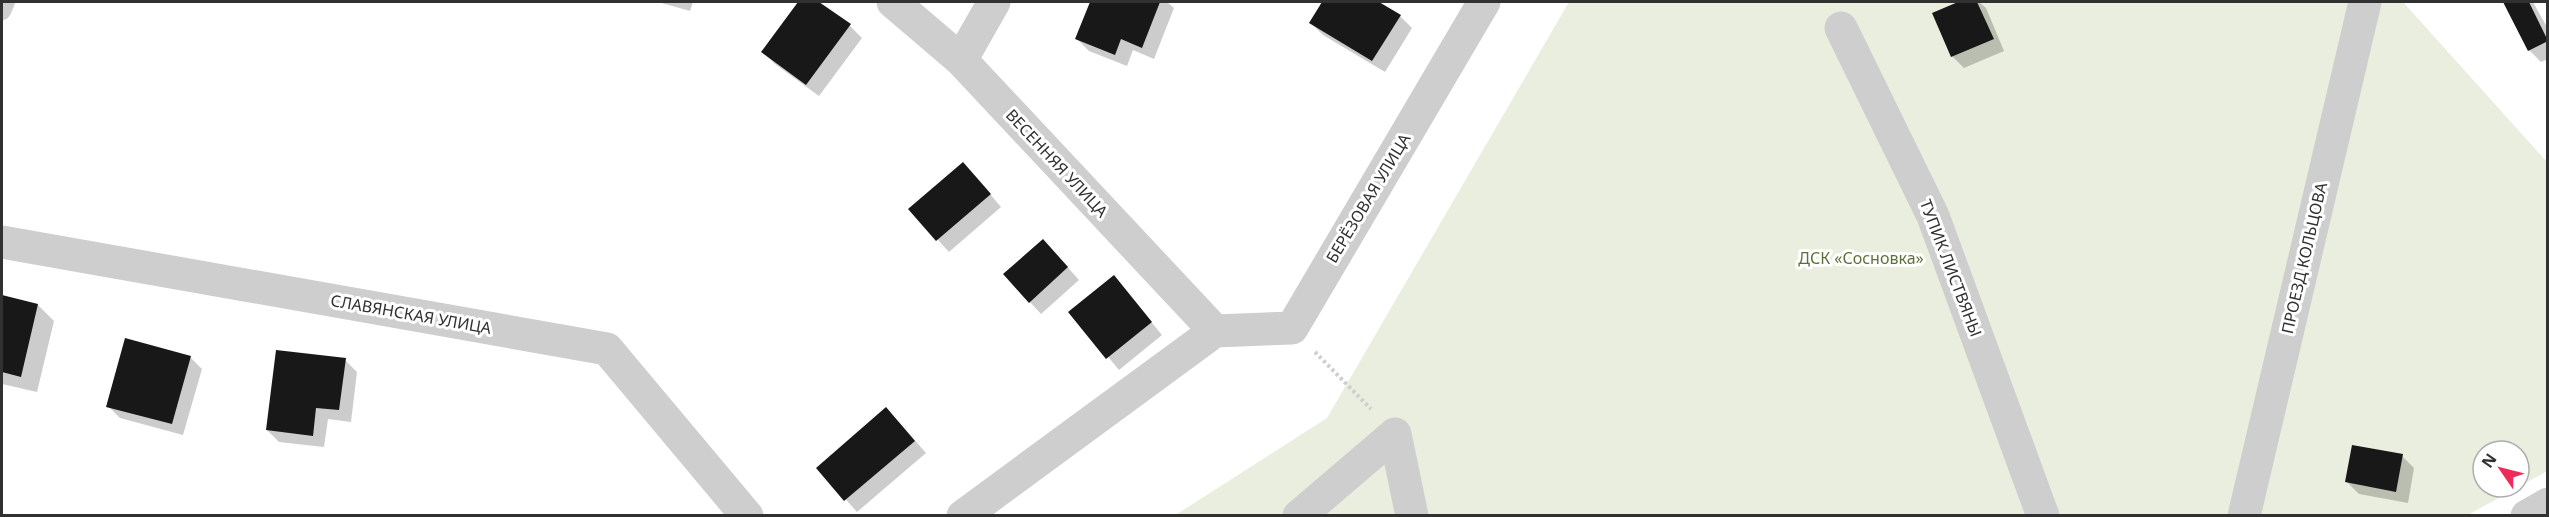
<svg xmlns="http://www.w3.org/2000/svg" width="2549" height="517" font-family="'Noto Sans',sans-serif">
<rect width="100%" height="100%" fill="#fff"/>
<path fill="#e9eede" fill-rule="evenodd" d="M1569,2H2403L2547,162V471L2468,515L1174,516L1327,418ZM2483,451H2519V487H2483Z"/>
<path fill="#0003" d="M658,2H693L690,11Z
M800,2H817L850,26L862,38L819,96L775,64L763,52Z
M1091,2H1167L1174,8L1154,59L1133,50L1127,66L1089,51L1077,39Z
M1324,2H1376L1400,16L1412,28L1385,72L1323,35L1311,23Z
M1961,2H1979L1986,8L2004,51L1964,68L1952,56L1934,14Z
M2505,2H2533L2548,29V59L2541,62L2529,50Z
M975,176L1001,207L949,252L910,209Z
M1055,253L1079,280L1041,314L1030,302Z
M1114,277L1162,335L1119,370L1071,312Z
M2,297L38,305L54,321L37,392L2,384Z
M190,357L202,369L183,435L120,418L108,406Z
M345,360L357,372L351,422L328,419L324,447L279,442L267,430Z
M898,421L926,453L857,512L818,468Z
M2402,456L2414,468L2408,503L2359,494L2347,482Z"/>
<path fill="#181818" d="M798,2H819L851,24L806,85L761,52Z
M1090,2H1160L1142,48L1121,39L1115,55L1075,39Z
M1322,2H1379L1401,15L1372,61L1309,23Z
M1958,2H1977L1994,39L1951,57L1932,13Z
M2503,2H2529L2548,41L2528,51Z
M963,162L991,194L936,241L908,209Z
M1043,239L1068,267L1029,303L1003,274Z
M1114,275L1152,322L1106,359L1068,312Z
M2,295L38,304L21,377L2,372Z
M125,338L191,356L172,424L106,407Z
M276,350L346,358L339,410L316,408L313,436L266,430Z
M886,407L915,441L844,501L816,468Z
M2352,445L2403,454L2396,492L2345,482Z"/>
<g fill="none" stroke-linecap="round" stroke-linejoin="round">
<path stroke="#cecece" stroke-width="4" stroke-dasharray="3 3" stroke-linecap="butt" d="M1315,352L1371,409"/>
<path stroke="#cecece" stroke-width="18" d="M2,11L6,2"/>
<path stroke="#cecece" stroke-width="33" d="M893,2L961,60L1215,331
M1841,28L1933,216L2043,516
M961,60L994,2
M2,242L607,349L747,516
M1215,331L1292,328L1484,2
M963,516L1215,331
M1299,516L1395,434L1412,516
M2244,516L2365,2
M2527,516L2548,504"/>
</g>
<g text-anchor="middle" stroke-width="6" stroke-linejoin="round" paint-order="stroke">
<g font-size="16" fill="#313131" stroke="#fff">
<text transform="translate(1057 163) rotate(47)" y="6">ВЕСЕННЯЯ УЛИЦА</text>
<text transform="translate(1368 198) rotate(-59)" y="6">БЕРЁЗОВАЯ УЛИЦА</text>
<text transform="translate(2304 258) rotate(-77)" y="6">ПРОЕЗД КОЛЬЦОВА</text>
<text transform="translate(1951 268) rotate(69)" y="6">ТУПИК ЛИСТВЯНЫ</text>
<text transform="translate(411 314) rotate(10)" y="6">СЛАВЯНСКАЯ УЛИЦА</text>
</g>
<g font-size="16" fill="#5c703b" stroke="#fff">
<text x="1861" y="264">ДСК «Сосновка»</text>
</g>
</g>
<rect width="2549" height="517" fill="none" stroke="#313131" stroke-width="6"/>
<g transform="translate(2501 469) rotate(305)"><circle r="28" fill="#ffffff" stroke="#adadad" stroke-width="1.5"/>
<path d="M0-4.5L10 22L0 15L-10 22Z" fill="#f02b5a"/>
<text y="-9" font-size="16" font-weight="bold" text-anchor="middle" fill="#313131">N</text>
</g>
</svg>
